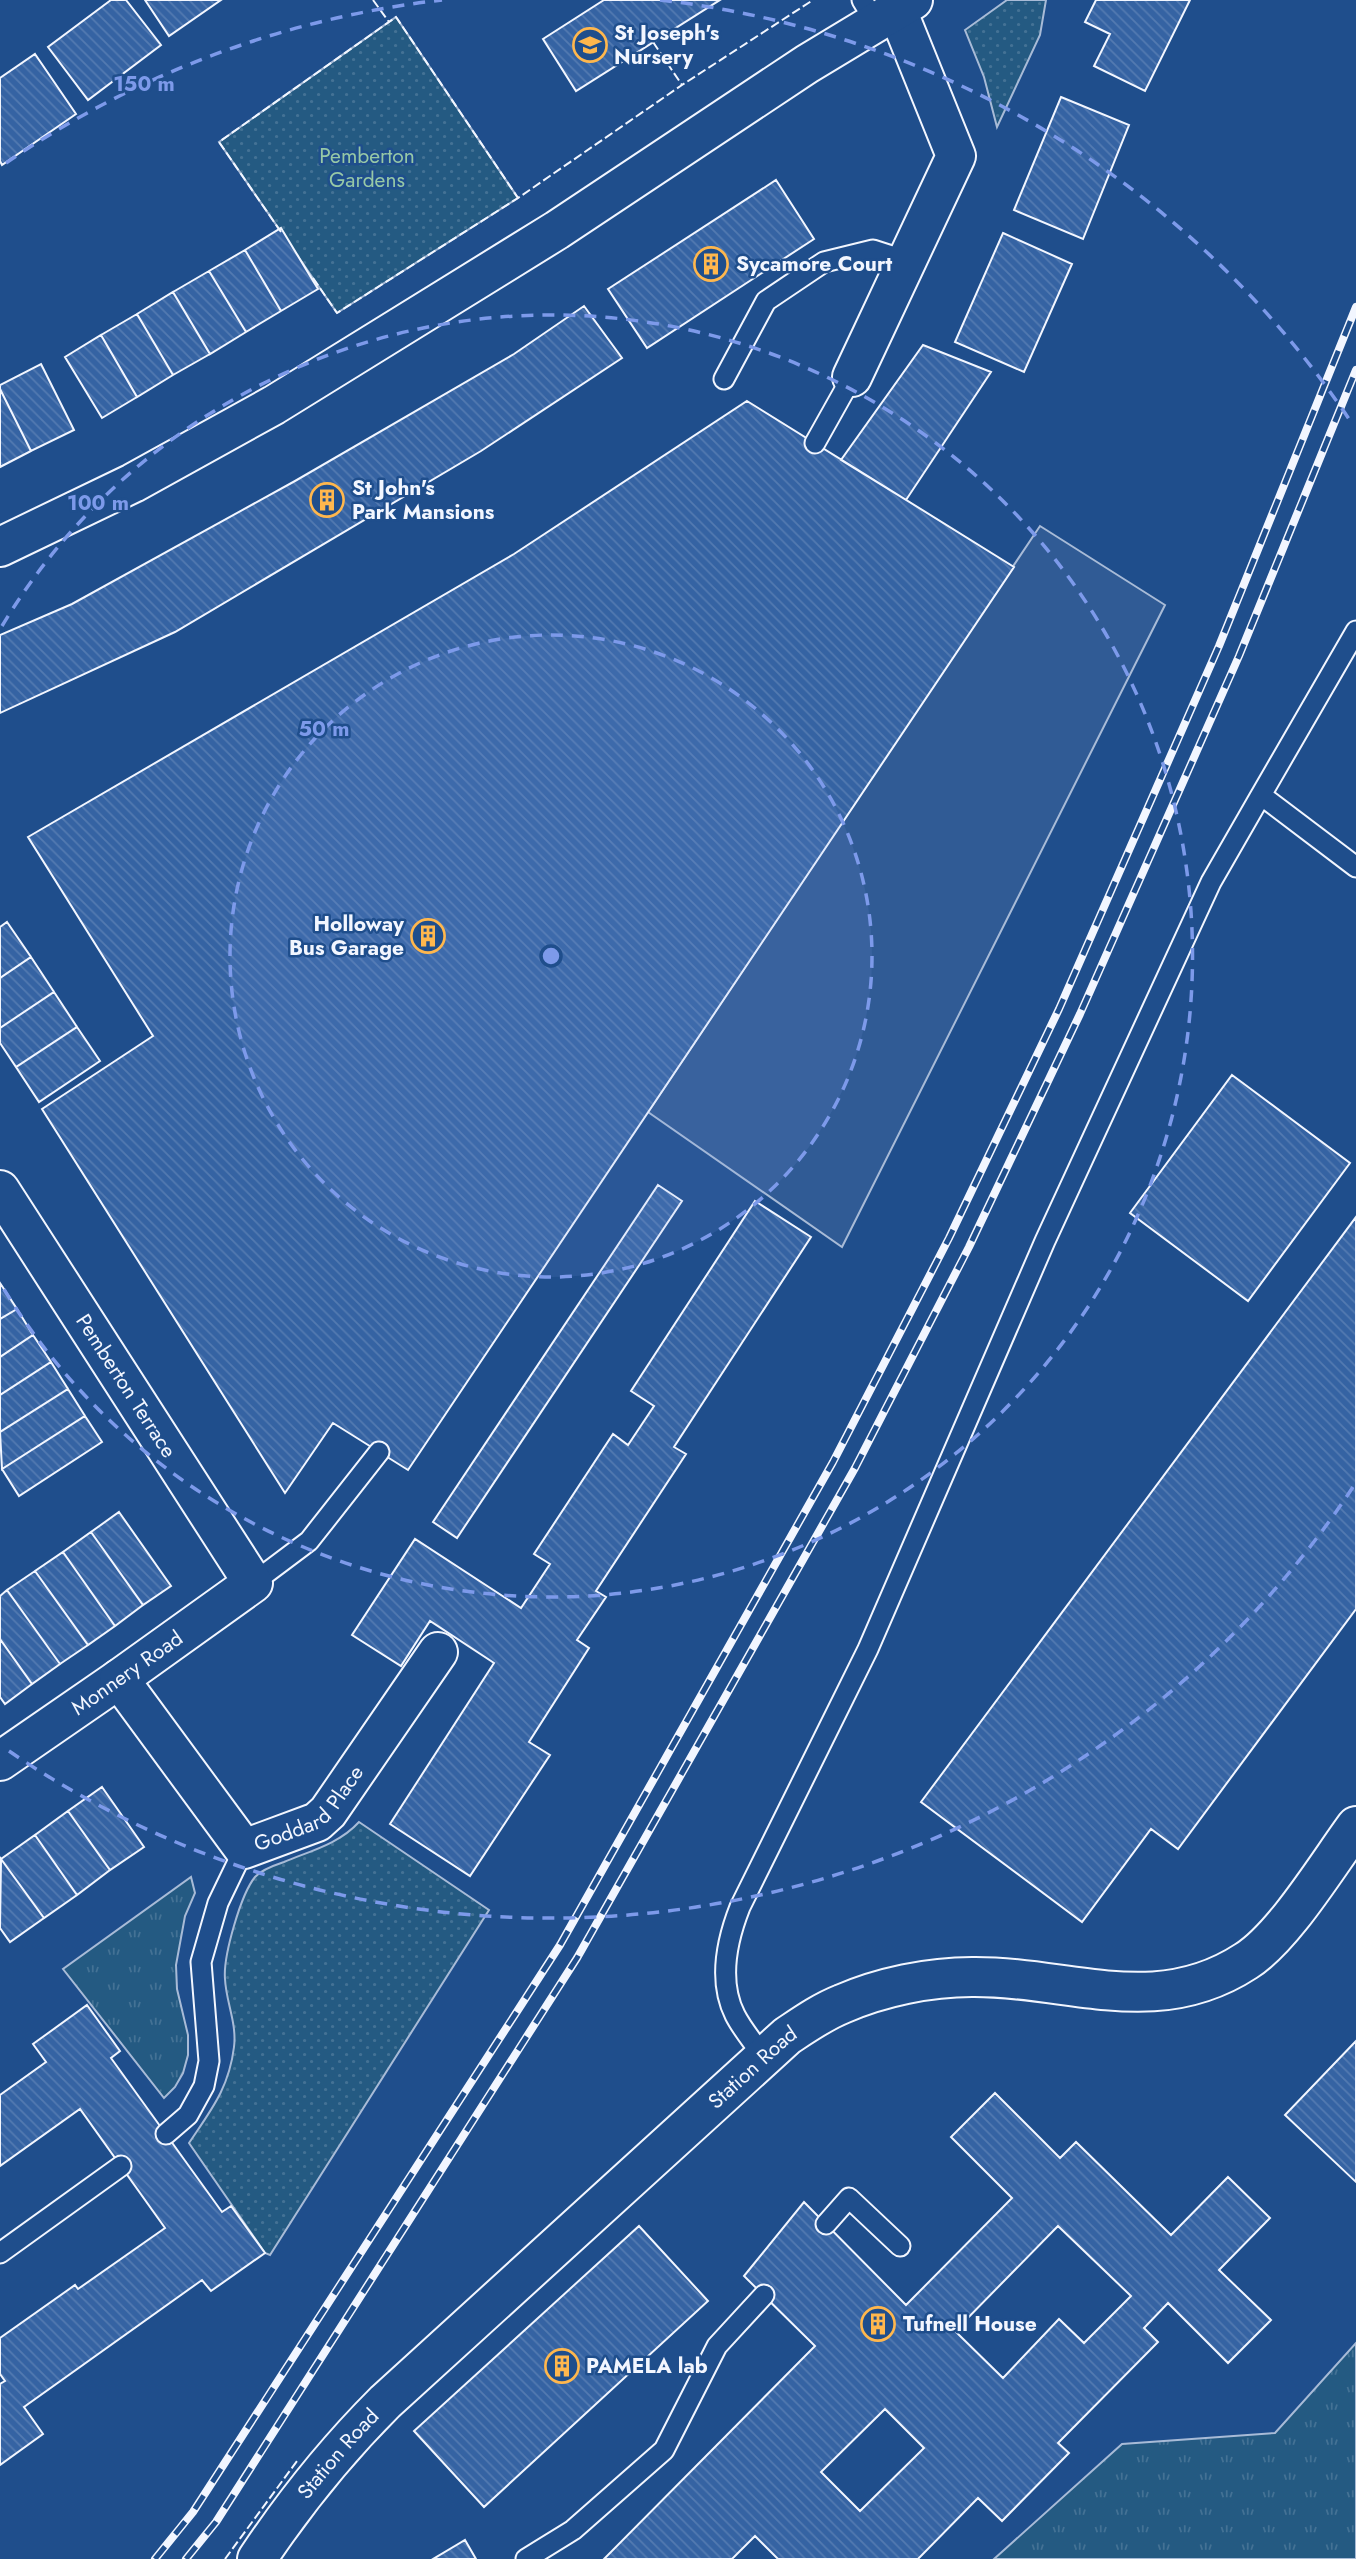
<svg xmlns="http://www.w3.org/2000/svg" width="1356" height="2559" font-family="Jost,sans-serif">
<defs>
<pattern id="park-tufts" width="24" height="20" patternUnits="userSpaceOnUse" patternTransform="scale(1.75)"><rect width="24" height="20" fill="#245a82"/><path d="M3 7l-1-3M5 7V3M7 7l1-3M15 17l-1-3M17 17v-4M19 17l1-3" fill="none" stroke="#447295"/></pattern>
<pattern id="garden-dots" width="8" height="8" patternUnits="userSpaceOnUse" patternTransform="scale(1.75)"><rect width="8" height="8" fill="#245a82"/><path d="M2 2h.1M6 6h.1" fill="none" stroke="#447295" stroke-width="1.8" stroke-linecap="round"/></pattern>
<pattern id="building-back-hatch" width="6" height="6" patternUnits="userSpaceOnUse" patternTransform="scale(1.75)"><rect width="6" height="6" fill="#3563a3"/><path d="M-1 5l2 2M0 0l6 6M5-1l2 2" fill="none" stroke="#537ab1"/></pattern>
</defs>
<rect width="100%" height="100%" fill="#1f4e8c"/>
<path fill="url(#park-tufts)" stroke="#a8bbd7" stroke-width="2" d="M191,1877L195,1893L185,1916L176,1965L177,1989L188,2035V2055L183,2073L175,2087L164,2098L63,1969Z
M1356,2343V2559H994L1122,2444L1275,2433Z"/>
<path fill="url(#garden-dots)" stroke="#a8bbd7" stroke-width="2" d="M1007,0H1046L1040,35L997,127L984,77L965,30Z
M396,17L518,198L337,313L219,142Z
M359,1822L489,1910L270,2255L265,2253L189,2143C211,2110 229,2088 234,2047C237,2023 226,2002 225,1979C223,1956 241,1894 255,1877C262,1869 275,1865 284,1862C310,1851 339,1844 359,1822Z"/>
<path fill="#305b95" stroke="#a8bbd7" stroke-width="2" d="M1040,526L1165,605L842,1247L648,1112Z"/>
<path fill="url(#building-back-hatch)" stroke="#f2f6ff" stroke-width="2" fill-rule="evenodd" d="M111,0H126L161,45L88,100L48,47Z
M145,0H221L169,36Z
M604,0H720L576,91L543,39Z
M1096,0H1190L1145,91L1094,66L1110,34L1085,22Z
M35,54L76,114L2,165L0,161V78Z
M1061,97L1129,125L1083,239L1014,210Z
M776,180L814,239L647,348L608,289Z
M281,228L318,289L281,311L245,250Z
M1003,233L1072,264L1024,372L955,342Z
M245,250L281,311L246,332L209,271Z
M209,271L246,332L210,354L173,292Z
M173,292L210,354L173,375L137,314Z
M584,306L622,358L481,451L175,632L0,713V635L72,604L295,481L514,354Z
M137,314L173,375L137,397L101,335Z
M101,335L137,397L102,418L65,357Z
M923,345L991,372L906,500L841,460Z
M41,364L74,430L31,451L0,389V385Z
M0,389L31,451L0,467Z
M747,401L1014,567L408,1470L333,1423L285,1493L42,1109L153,1036L28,837L514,554Z
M7,922L31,957L0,978V927Z
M31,957L54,992L0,1028V978Z
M54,992L77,1027L16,1067L0,1043V1028Z
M77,1027L100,1061L39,1102L16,1067Z
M1232,1075L1350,1163L1248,1301L1130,1213Z
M658,1185L682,1201L457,1538L433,1522Z
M755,1201L811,1237L674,1447L686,1454L596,1591L606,1597L577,1640L589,1648L529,1742L550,1755L470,1876L390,1824L494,1663L430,1621L401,1666L352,1635L415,1539L521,1608L550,1564L534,1554L613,1434L628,1445L654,1406L631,1391Z
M1356,1217V1609L1178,1849L1151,1829L1082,1922L921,1802Z
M0,1283L17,1309L0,1319Z
M17,1309L33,1335L0,1357V1319Z
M33,1335L51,1362L0,1395V1357Z
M51,1362L68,1389L0,1432V1395Z
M68,1389L85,1416L2,1469L0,1432Z
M85,1416L102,1442L19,1496L2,1469Z
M119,1512L171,1586L143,1605L91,1532Z
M91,1532L143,1605L115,1626L63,1552Z
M63,1552L115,1626L88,1645L35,1571Z
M35,1571L88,1645L60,1664L7,1590Z
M7,1590L60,1664L32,1684L0,1639V1596Z
M0,1639L32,1684L5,1704L0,1697Z
M102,1787L144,1847L110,1870L68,1811Z
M68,1811L110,1870L77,1895L35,1835Z
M35,1835L77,1895L44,1918L1,1859Z
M1,1859L44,1918L10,1942L0,1928Z
M87,2005L120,2051L111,2058L222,2212L231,2206L265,2253L211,2291L202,2280L24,2407L43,2434L0,2465V2384L5,2381L0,2374V2338L75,2285L78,2289L165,2228L80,2109L0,2166V2095L46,2062L33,2044Z
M1356,2041V2182L1285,2115Z
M995,2093L1060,2158L1076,2142L1171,2235L1228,2177L1270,2218L1219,2270L1271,2320L1228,2363L1168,2303L1144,2328L1158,2342L1058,2443L1069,2453L1002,2521L978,2498L918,2559H778L755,2536L732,2559H604L815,2346L744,2276L804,2202L906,2305L1012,2198L951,2137ZM1058,2226L1131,2296L1084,2343L1059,2319L1003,2378L955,2331ZM885,2409L924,2448L860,2511L821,2472Z
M639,2226L708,2301L484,2507L414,2431Z
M465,2540L476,2559H433Z"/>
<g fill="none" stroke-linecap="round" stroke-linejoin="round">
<g stroke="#f2f6ff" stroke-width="23">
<path id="lane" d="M862,0L876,23
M724,379L766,301L824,262L873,250L907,261
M815,443L852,377
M1356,631L1261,795L1356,867
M253,1583L309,1541L379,1452
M763,2056C754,2043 742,2029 735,2015C718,1981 727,1940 740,1907L868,1649L1045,1241L1211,882L1261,795
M166,2134L188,2115L204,2086L209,2061L201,1962L218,1903L244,1849
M826,2224L849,2198L900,2246
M0,2253L121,2166
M526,2559L573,2530L664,2450L717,2346L764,2295"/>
</g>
<g stroke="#f2f6ff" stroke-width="42">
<g id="street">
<path d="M852,377L956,156L897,10"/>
<path d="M0,547L133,483L274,405L557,230L807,64L913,0"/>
<path id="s1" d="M0,1190L253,1583L119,1679L0,1761"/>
<path id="s2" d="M119,1679L244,1849L317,1822L328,1812L438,1652"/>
<path id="s3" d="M257,2559C295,2502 336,2451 385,2402L787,2036C805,2024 822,2012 842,2004C881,1987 929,1977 972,1977C1069,1976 1156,2020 1246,1961C1284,1937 1328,1864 1356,1826"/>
</g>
</g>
<use href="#lane" stroke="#1f4e8c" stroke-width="19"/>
<use href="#street" stroke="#1f4e8c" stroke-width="38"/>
<g stroke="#f2f6ff" stroke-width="8">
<path id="rail" d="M155,2559L193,2512L560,1945L833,1462L949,1238L1059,1009L1219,646L1356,307
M186,2559L216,2522L577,1958L855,1468L969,1247L1080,1014L1239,656L1356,370"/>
</g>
<use href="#rail" stroke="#1f4e8c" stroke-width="5" stroke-dasharray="16" stroke-linecap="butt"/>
<path stroke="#f2f6ff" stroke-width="2" stroke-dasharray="9 3.5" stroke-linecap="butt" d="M373,0L389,22
M653,42L682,85
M281,232L219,142L396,17L518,198
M313,278L337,313L518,198L682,85L813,0
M225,2559L297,2461"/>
</g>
<circle cx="551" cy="956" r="321" fill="#7d9aea" fill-opacity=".12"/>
<g fill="none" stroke="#7d9aea" stroke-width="3.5" stroke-dasharray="12 9">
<circle cx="551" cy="956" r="321"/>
<path d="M2 626A641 641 0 1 1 2 1286"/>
<path d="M1353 1487A962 962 0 0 1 6 1749M6 163A962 962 0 0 1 442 0M660 0A962 962 0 0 1 1353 425"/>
</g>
<defs>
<g id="school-ring" transform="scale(1.75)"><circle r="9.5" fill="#1f4e8c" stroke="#ffb74d" stroke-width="1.5"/><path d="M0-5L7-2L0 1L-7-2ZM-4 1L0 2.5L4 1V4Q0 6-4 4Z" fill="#ffb74d"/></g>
<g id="building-ring" transform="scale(1.75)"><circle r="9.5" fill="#1f4e8c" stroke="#ffb74d" stroke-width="1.5"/><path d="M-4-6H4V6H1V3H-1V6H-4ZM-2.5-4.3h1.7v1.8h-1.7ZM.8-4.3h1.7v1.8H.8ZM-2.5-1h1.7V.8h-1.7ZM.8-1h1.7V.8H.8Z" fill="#ffb74d"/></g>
</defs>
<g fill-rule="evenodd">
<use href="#school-ring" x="590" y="45"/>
<use href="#building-ring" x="711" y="264"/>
<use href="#building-ring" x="327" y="500"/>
<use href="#building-ring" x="428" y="936"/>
<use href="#building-ring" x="878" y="2324"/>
<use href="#building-ring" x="562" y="2366"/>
</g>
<g text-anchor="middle" stroke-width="5" stroke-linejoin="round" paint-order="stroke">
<g font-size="21" font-weight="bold" fill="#f2f6ff" stroke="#1f4e8c" text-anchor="start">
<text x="614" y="40">St Joseph's<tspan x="614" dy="24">Nursery</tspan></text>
<text x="736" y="271">Sycamore Court</text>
<text x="352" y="495">St John's<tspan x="352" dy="24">Park Mansions</tspan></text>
<text x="404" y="931" text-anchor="end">Holloway<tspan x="404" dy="24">Bus Garage</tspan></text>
<text x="903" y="2331">Tufnell House</text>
<text x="586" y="2373">PAMELA lab</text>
</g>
<g font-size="21" fill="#97c8a6" stroke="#1f4e8c">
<text x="367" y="163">Pemberton<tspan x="367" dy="24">Gardens</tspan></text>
</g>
<g font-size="21" fill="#f2f6ff" stroke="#1f4e8c">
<text dy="7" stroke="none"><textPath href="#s1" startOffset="233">Pemberton Terrace</textPath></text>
<text transform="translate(127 1673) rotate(-35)" y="7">Monnery Road</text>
<text dy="7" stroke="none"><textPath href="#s2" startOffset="290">Goddard Place</textPath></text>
<text dy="7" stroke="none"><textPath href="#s3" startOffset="700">Station Road</textPath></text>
<text dy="7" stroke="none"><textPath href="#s3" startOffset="133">Station Road</textPath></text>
</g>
</g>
<circle cx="551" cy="956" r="10" fill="#7d9aea" stroke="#1f4e8c" stroke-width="3.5"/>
<g font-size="21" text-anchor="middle" font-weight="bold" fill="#7d9aea" stroke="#1f4e8c" stroke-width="5" stroke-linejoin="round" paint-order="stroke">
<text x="144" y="91">150 m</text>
<text x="98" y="510">100 m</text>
<text x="324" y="736">50 m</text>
</g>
</svg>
